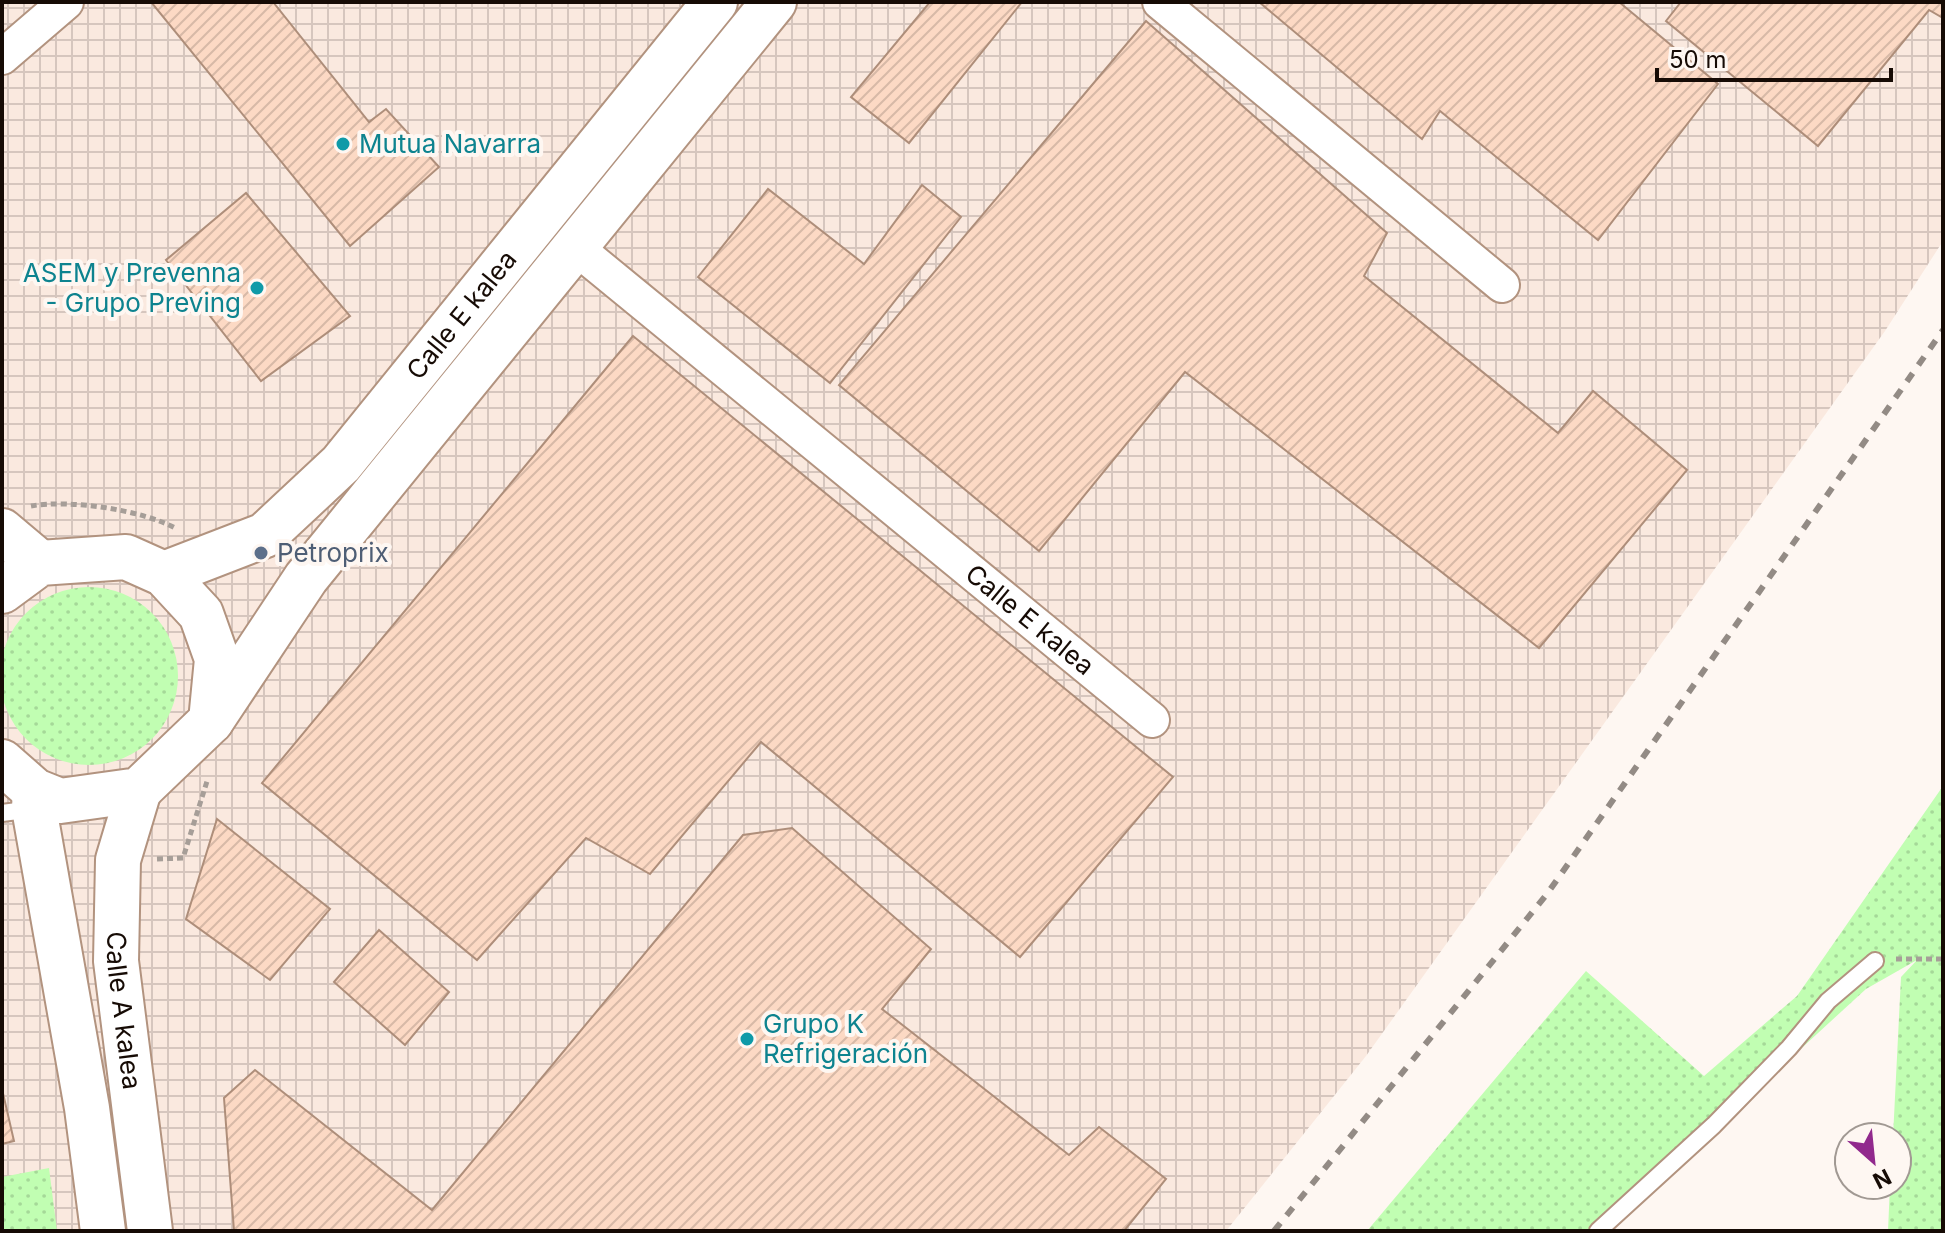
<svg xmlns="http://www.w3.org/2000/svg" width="1945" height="1233" font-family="Inter,sans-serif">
<defs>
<pattern id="industrial-grid" width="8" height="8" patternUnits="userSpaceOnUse" patternTransform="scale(2)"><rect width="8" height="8" fill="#fae9df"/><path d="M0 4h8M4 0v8" fill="none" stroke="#d6c6be"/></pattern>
<pattern id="green-dots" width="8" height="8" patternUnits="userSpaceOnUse" patternTransform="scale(2)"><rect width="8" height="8" fill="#c1feb2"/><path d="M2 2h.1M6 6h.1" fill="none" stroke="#a5d898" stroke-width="1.8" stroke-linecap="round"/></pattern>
<pattern id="building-hatch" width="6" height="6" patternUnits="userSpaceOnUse" patternTransform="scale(2)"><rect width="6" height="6" fill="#fcd9c4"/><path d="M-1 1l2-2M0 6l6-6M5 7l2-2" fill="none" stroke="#d7b9a7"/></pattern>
</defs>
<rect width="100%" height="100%" fill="#fef7f2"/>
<path fill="url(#industrial-grid)" d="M2,2H1943V241L1885,331L1366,1056L1226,1231H2Z"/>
<path fill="url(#green-dots)" d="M0 676a89 89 0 1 1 178 0a89 89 0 1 1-178 0Z
M1943,786V1231H1888L1890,1185H1897V1137H1893L1901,977L1917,960L1866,989L1602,1231H1367L1586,971L1704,1076L1797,996Z
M49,1168L57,1231H2V1177Z"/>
<path fill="url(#building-hatch)" stroke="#ae8e7a" stroke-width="2" d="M151,2H273L369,122L386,109L439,167L350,246Z
M930,2H1022L909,143L851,97Z
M1259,2H1619L1718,84L1598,240L1440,111L1422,139Z
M1681,2H1943V18L1929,10L1818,146L1666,21Z
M1146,21L1387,233L1364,276L1558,433L1593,391L1687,470L1539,648L1185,372L1039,551L839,385Z
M922,185L961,217L830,383L698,277L768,189L864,264Z
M246,193L350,316L261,381L166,260Z
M633,336L1173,777L1020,957L761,742L650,874L586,838L477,960L262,783Z
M217,819L330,909L270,980L186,919Z
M792,828L931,949L882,1009L1069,1155L1099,1127L1166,1179L1124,1231H234L224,1098L255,1070L432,1210L743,835Z
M379,930L449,992L405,1045L334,982Z
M2,1089L14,1141L2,1144Z"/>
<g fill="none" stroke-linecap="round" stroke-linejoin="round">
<g stroke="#b2937f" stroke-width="20">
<path id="service" d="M2,813L33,809
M1598,1231L1714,1125L1789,1048L1828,1001L1875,961"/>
</g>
<g stroke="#b2937f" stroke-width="38">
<g id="minor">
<path d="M1160,2L1502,285"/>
<path d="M2,57L66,2"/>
<path id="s1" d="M575,247L1152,720"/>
</g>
</g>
<g stroke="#b2937f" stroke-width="48">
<g id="secondary">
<path d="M2,531L40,563"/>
<path id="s2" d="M164,574L265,535L341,464L715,2"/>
<path d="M2,591L40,563L126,557L164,574L201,614L217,659L211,721L139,790L60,801L35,791L2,762"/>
<path d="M211,721L306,578L774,2"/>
<path id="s3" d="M139,790L118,860L116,961L150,1231"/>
<path d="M35,791L34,808L87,1108L103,1231"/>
</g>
</g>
<path stroke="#a69e98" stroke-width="5" stroke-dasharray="6 4" stroke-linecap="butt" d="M31,506C70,499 143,510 177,529
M157,859L183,858L208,778
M1896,959H1943"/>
<use href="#service" stroke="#fff" stroke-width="16"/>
<use href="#minor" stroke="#fff" stroke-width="34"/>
<use href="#secondary" stroke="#fff" stroke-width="44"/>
<path stroke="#938b85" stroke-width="6" stroke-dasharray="10 10" stroke-linecap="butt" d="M1274,1231L1547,894L1943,330"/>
</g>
<g fill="#0f9aa8" stroke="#fef7f2" stroke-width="3">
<circle cx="343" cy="144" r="8"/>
<circle cx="257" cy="288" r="8"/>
<circle cx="747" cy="1039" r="8"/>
</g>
<circle fill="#5c6f8a" stroke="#fef7f2" stroke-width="3" cx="261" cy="553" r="8"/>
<g text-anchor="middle" stroke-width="8" stroke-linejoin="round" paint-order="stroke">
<g font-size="26" fill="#0d838f" stroke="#fef7f2" text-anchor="start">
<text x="359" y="153">Mutua Navarra</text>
<text x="241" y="282" text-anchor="end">ASEM y Prevenna<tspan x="241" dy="30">- Grupo Preving</tspan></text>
<text x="763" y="1033">Grupo K<tspan x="763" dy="30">Refrigeración</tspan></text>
</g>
<g font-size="26" fill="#160b05" stroke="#fef7f2">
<text dy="9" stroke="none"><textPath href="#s2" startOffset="404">Calle E kalea</textPath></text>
<text dy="9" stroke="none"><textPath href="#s1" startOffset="588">Calle E kalea</textPath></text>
<text dy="9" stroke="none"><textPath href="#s3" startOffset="224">Calle A kalea</textPath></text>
</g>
<g font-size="26" fill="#4e5e75" stroke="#fef7f2" text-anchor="start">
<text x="277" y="562">Petroprix</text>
</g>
</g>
<rect width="1945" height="1233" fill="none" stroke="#160b05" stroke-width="8"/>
<g transform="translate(1873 1161) rotate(153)"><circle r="38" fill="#fef7f2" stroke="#a19993" stroke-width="2"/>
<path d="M0-6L14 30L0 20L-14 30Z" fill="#91298d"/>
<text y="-12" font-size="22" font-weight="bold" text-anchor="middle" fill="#160b05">N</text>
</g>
<path d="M1657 68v12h234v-12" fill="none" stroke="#160b05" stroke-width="4"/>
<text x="1669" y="68" font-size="24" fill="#160b05" stroke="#fef7f2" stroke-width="6" paint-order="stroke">50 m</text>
</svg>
